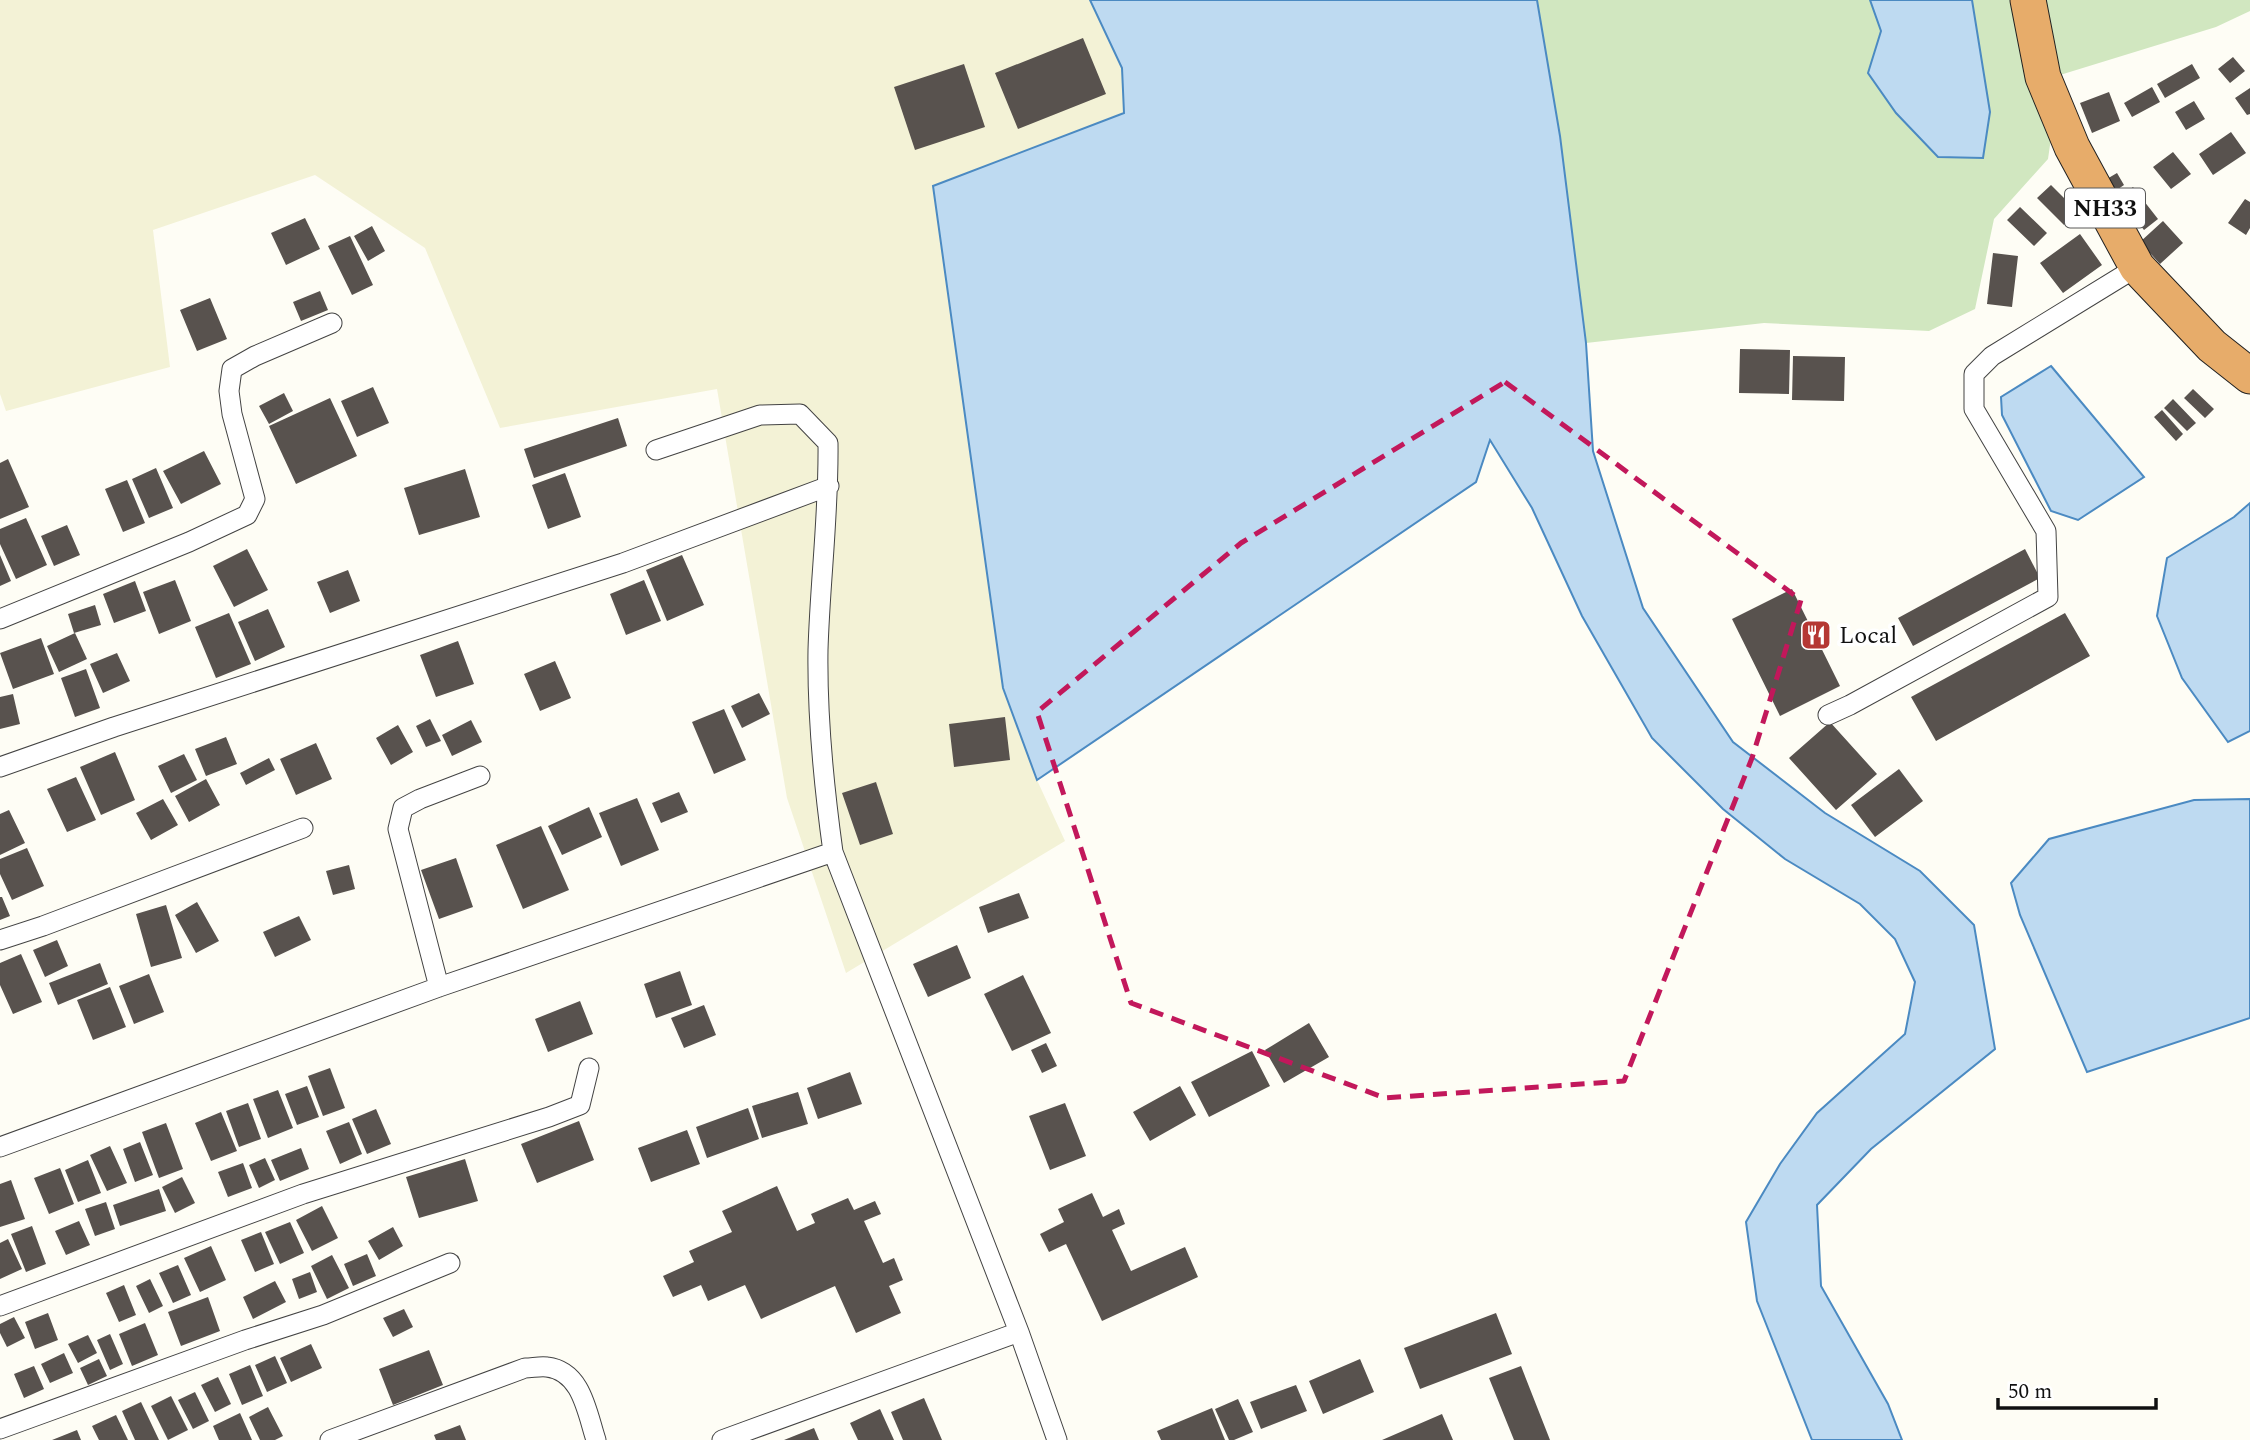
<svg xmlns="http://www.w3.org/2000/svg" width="2250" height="1440" font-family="Spectral,serif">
<rect width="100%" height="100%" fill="#fefdf5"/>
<path fill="#f3f2d6" d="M0,0H1090L1122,68L1124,113L933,187L1037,780L1065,841L846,973L787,798L717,389L500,428L425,248L315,175L153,230L170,367L6,411L0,394Z"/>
<path fill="#d1e7c0" d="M1537,0H2250V11L2216,27L2060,75L2048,159L1994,219L1975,309L1929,331L1764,323L1586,343L1560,136Z"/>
<path fill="#bedaf1" stroke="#4b8ac2" stroke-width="2" d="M1090,0H1537L1560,136L1586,343L1593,451L1643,608L1733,742L1825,813L1920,871L1974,925L1995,1049L1871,1149L1817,1205L1821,1286L1888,1404L1902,1440H1812L1757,1301L1746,1222L1780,1164L1817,1113L1905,1034L1915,982L1895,939L1860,904L1785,859L1723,809L1652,738L1582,616L1532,508L1490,440L1476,482L1037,780L1003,688L933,186L1124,113L1122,68Z
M1870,0H1972L1990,112L1983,158L1938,157L1896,113L1868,73L1881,31Z
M2051,366L2144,477L2078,520L2051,511L2002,415L2001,397Z
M2250,503V731L2228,742L2182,678L2157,616L2167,558L2234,517Z
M2250,799V1018L2087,1072L2020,915L2011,883L2049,839L2194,800Z"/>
<path fill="#58524e" d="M1083,38L1106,94L1018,129L995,73Z
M2233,57L2245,71L2230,83L2218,69Z
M964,64L985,127L915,150L894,87Z
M2192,64L2200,78L2165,98L2157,84Z
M2152,87L2160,102L2132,117L2124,103Z
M2250,88V114L2247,115L2235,98Z
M2109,92L2120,121L2092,133L2080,103Z
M2194,101L2205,119L2186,130L2175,112Z
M2231,132L2246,153L2213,175L2199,154Z
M2173,152L2191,174L2171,189L2153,167Z
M2117,173L2124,185L2108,196L2100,183Z
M2051,185L2078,212L2064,225L2037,198Z
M2133,187L2158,219L2144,230L2119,198Z
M2245,199L2250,202V228L2246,235L2228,223Z
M2020,207L2047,233L2034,246L2007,220Z
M305,218L320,249L286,265L271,233Z
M2163,221L2183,243L2160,264L2140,242Z
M372,226L385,251L368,261L354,236Z
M2080,234L2102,265L2063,293L2040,263Z
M350,236L373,285L352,295L328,246Z
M1993,253L2018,256L2012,307L1987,304Z
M320,291L328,310L301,321L293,302Z
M210,298L227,339L197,351L180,310Z
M1740,349L1790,350L1789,394L1739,393Z
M1793,356L1845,357L1844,401L1792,400Z
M373,387L389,423L357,437L341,401Z
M2193,389L2214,409L2205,418L2184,398Z
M284,393L293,411L269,424L259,406Z
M330,398L357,456L296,484L269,426Z
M2173,399L2196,423L2187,431L2164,408Z
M2162,410L2183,434L2176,441L2154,417Z
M618,418L627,446L534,478L524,449Z
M204,451L221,484L181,504L163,471Z
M8,459L29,507L0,519V463Z
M156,468L173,508L149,518L132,479Z
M465,469L480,517L419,535L404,488Z
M565,473L581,517L548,529L532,485Z
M127,480L145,523L123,532L105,489Z
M26,518L47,565L16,579L0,544V529Z
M67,525L80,555L54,566L41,536Z
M247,549L268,590L234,607L213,566Z
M2025,549L2040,578L1913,646L1898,618Z
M0,555L11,581L0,586Z
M682,555L704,605L667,621L646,570Z
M348,570L360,601L330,613L317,582Z
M175,580L191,621L159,634L143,592Z
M644,580L661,621L626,635L610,594Z
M135,581L146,611L114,623L103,594Z
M1792,589L1840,686L1780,716L1732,619Z
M95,605L101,625L74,633L68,614Z
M268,609L285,647L255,661L238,622Z
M229,613L251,664L216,678L195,627Z
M2065,613L2090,656L1936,741L1911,697Z
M75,633L87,659L59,672L47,646Z
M41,638L54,674L13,689L0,653Z
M458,641L474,684L436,697L420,655Z
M117,653L130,681L103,693L90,664Z
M555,661L571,698L540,711L524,674Z
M86,669L100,708L75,717L61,678Z
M759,693L770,714L742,728L731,706Z
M13,694L20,724L0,729V697Z
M724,709L746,760L714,774L692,722Z
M1005,717L1010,760L954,767L949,724Z
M430,719L441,741L426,747L416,726Z
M471,720L482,742L452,756L442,735Z
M1830,722L1877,774L1836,810L1789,758Z
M398,725L413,752L391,765L376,738Z
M226,737L237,764L206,776L195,749Z
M316,743L332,779L296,795L280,759Z
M115,752L135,800L101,815L80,767Z
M184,754L197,780L171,793L158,766Z
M269,758L275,770L246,785L240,773Z
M1899,769L1923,801L1875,837L1851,805Z
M76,777L96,820L67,832L47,789Z
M206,779L220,805L189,822L175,796Z
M876,782L893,834L860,845L842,793Z
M679,792L688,812L661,823L652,803Z
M637,798L659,850L621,866L599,813Z
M163,799L178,825L151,840L136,813Z
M589,807L602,837L562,855L548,826Z
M9,810L25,843L0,855V814Z
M541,826L569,890L523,909L496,845Z
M27,848L44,886L12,900L0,874V859Z
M456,858L473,907L439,919L421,870Z
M349,865L355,889L333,895L326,871Z
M1019,893L1029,918L988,933L979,907Z
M0,897H2L10,916L0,920Z
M197,902L219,941L196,953L175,915Z
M166,905L182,958L151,967L136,914Z
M299,916L311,940L275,957L263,932Z
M57,940L68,966L45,977L33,950Z
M957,945L971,978L928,997L913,964Z
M21,954L42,1002L13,1014L0,985V963Z
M100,963L108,984L58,1005L49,983Z
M680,971L692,1005L656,1018L644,984Z
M149,974L164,1012L134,1024L119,986Z
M1023,975L1051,1033L1012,1051L984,994Z
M110,987L126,1027L93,1040L77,1000Z
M580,1001L593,1034L548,1052L535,1019Z
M704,1005L716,1035L684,1048L671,1018Z
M1309,1023L1329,1057L1284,1083L1265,1050Z
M1046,1043L1057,1066L1042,1073L1031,1050Z
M1252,1051L1270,1086L1209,1117L1191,1082Z
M330,1068L345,1108L323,1116L308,1076Z
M850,1072L862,1104L818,1119L807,1088Z
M307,1086L319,1117L297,1125L285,1094Z
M1180,1086L1196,1115L1150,1141L1133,1112Z
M278,1090L293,1128L268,1138L253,1099Z
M798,1092L808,1124L762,1138L752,1106Z
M248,1103L261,1139L239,1147L226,1111Z
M1065,1103L1086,1156L1050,1170L1029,1116Z
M748,1108L759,1139L707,1158L696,1127Z
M376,1109L391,1144L367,1154L352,1119Z
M221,1112L237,1151L211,1161L195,1123Z
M579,1121L594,1160L537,1183L521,1144Z
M349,1122L362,1154L340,1164L326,1131Z
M166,1123L183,1169L159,1178L142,1132Z
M687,1130L700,1164L651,1182L638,1148Z
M140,1142L153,1175L135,1182L123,1149Z
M110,1146L127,1183L107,1191L90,1155Z
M301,1148L309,1169L280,1181L271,1160Z
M265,1158L275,1180L259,1188L249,1165Z
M465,1159L478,1201L419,1218L406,1177Z
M88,1160L101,1193L78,1202L65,1170Z
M243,1163L252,1188L228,1197L218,1172Z
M60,1168L74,1204L49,1214L34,1178Z
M182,1177L195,1203L175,1213L162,1187Z
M11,1180L25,1219L0,1227V1184Z
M777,1186L797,1231L815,1223L811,1214L848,1198L854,1210L875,1201L881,1214L864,1221L883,1263L894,1258L903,1280L889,1286L901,1313L856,1333L835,1286L761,1319L745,1285L708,1301L701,1285L673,1297L663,1276L694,1262L689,1251L732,1232L722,1211Z
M159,1189L166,1211L120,1226L113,1205Z
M1092,1193L1103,1217L1119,1209L1125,1224L1112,1230L1131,1271L1185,1247L1198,1277L1102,1321L1066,1244L1049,1252L1040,1234L1064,1222L1058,1209Z
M106,1202L115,1229L95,1236L85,1209Z
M322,1206L338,1238L312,1251L296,1220Z
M79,1221L90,1245L66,1255L55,1231Z
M290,1222L304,1253L280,1264L265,1232Z
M32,1226L46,1264L26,1272L11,1234Z
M393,1227L403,1246L379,1260L368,1241Z
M261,1232L274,1264L255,1272L241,1240Z
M8,1239L22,1269L0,1279V1243Z
M211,1246L226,1280L200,1292L184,1258Z
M367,1254L376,1276L353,1286L344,1264Z
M332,1255L349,1288L327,1299L311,1266Z
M178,1265L191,1295L173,1303L159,1273Z
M310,1272L317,1292L299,1299L292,1279Z
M150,1279L163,1306L149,1313L136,1286Z
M275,1281L286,1302L253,1319L243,1297Z
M124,1285L136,1315L119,1322L106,1293Z
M208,1297L220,1331L181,1346L168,1312Z
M404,1309L413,1327L393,1337L383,1318Z
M48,1313L58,1340L35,1349L25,1322Z
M1496,1313L1512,1354L1420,1389L1404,1348Z
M14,1317L25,1338L7,1347L0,1333V1324Z
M145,1323L158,1355L132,1366L119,1334Z
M110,1334L123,1364L110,1370L97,1340Z
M88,1335L97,1353L78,1363L68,1344Z
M311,1344L322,1368L291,1382L280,1358Z
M429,1350L443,1385L393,1405L379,1369Z
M64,1353L73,1373L50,1383L41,1364Z
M275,1356L287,1383L267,1392L255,1365Z
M99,1359L107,1376L88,1385L80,1368Z
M1360,1359L1374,1392L1323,1414L1309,1381Z
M250,1365L263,1396L242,1405L229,1374Z
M34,1366L44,1389L24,1398L14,1374Z
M1521,1366L1550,1440H1514L1489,1378Z
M218,1377L231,1404L215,1412L201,1385Z
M1296,1385L1307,1411L1261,1429L1250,1402Z
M195,1392L209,1421L193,1429L178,1400Z
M171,1396L188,1430L168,1440L151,1406Z
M924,1398L942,1440H903L891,1412Z
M1238,1399L1253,1432L1234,1440H1229L1215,1409Z
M141,1402L159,1440H135L122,1411Z
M268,1407L283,1436L275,1440H260L249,1417Z
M1212,1408L1225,1440H1161L1157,1431Z
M880,1409L894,1440H858L850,1423Z
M240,1413L252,1440H219L213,1426Z
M1442,1414L1453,1440H1382Z
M116,1415L128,1440H99L92,1426Z
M460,1425L466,1440H436L434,1435Z
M814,1428L819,1440H784Z
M77,1430L81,1440H52Z"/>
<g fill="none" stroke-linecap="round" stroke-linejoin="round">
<g stroke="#434343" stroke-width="21">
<path id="street" d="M656,450L760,415L800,414L828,443C829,513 820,581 818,650C817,717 824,787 833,852L1019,1332L1057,1440
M0,619L189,542L247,515L255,499L232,414L229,391L232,369L255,356L332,323
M1828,715L1850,705L2048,597L2046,531L1974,409V374L1992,356L2137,267
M0,767L114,727L623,563L829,486
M0,940L43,926L303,828
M439,987L398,829L403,808L420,799L480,776
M0,1147L439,987L833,852
M0,1306L303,1194L549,1117L580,1105L589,1068
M0,1429L245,1340L323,1315L450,1263
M330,1440L525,1368C532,1368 540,1366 547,1367C582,1371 587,1413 596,1440
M722,1440L1019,1332"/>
</g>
<g stroke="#212121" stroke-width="37">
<path id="highway" d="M2028,0L2043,77L2072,147L2137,267L2212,346L2250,376"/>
</g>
<use href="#street" stroke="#fff" stroke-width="19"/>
<use href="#highway" stroke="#e7ac6a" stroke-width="35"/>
</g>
<path fill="none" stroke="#c2185b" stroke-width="5" stroke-dasharray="14 9" stroke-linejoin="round" d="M1505,382L1801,600L1752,758L1624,1081L1385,1098L1131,1003L1037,712L1241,543Z"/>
<defs>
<g id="restaurant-square" transform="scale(1.575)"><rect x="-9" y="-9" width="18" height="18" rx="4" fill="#b53734" stroke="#fff"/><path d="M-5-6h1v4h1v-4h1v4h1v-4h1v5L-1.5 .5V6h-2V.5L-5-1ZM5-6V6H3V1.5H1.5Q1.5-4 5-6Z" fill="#fff"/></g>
</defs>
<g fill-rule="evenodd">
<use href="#restaurant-square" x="1816" y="635"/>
</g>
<g text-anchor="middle" stroke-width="7" stroke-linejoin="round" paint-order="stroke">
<rect fill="#fff" stroke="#585858" stroke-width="2" x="2065" y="188.5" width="80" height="39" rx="5"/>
<g font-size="23" font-weight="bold" fill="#101010">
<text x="2105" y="216">NH33</text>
</g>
<g font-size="24" fill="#101010" stroke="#fff" text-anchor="start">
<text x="1839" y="643">Local</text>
</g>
</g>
<path d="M1998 1398v10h158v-10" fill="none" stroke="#101010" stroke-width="3.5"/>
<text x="2008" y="1398" font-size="21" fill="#101010" stroke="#ffffff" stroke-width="5" paint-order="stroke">50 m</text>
</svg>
